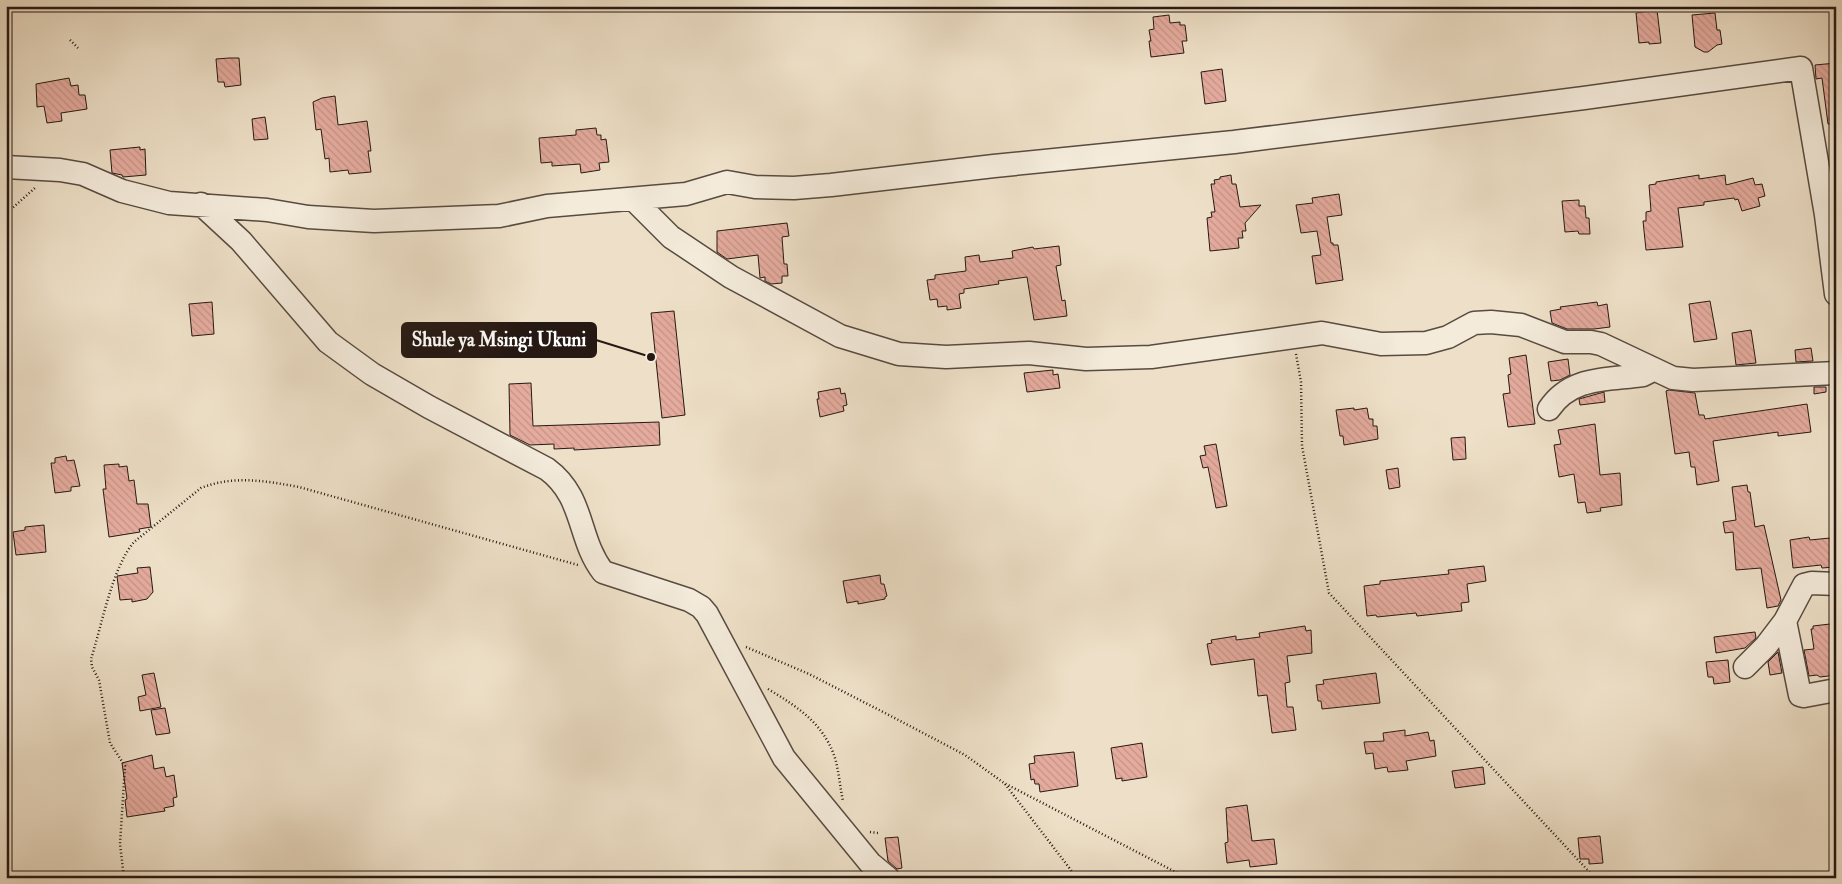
<svg xmlns="http://www.w3.org/2000/svg" width="1842" height="884" font-family="'IM FELL Double Pica',serif">
<defs>
<pattern id="building-back-hatch" width="6" height="6" patternUnits="userSpaceOnUse" patternTransform="scale(1.25)"><rect width="6" height="6" fill="#e5ab9e"/><path d="M-1 5l2 2M0 0l6 6M5-1l2 2" fill="none" stroke="#c49387"/></pattern>
</defs>
<rect width="100%" height="100%" fill="#eee0c8"/>
<filter id="stains"><feTurbulence type="fractalNoise" baseFrequency=".004" numOctaves="4"/><feColorMatrix values="0 0 0 0 .2 0 0 0 0 .09 0 0 0 0 .02 0 0 0 .5 -.17"/></filter>
<radialGradient id="worn" r=".72"><stop offset=".6" stop-color="#630" stop-opacity="0"/><stop offset="1" stop-color="#630" stop-opacity=".3"/></radialGradient>
<path fill="url(#building-back-hatch)" stroke="#261913" d="M1657,10L1661,43L1649,44V42L1639,43L1636,13Z
M1715,13L1717,30H1720L1722,44L1717,45L1708,52H1704L1695,47L1692,15Z
M1169,15L1170,23L1180,22V25H1185L1187,41H1182L1184,53L1151,57L1149,41H1151L1149,30L1154,29L1153,17Z
M229,58H239L241,85L225,87L224,82H218L216,59Z
M1836,63V124H1828L1822,78L1816,79L1815,65Z
M1222,69L1226,101L1205,104L1201,72Z
M69,78L71,86L78,85L79,95H85L87,109L61,113L62,121L47,123L44,106L37,107L36,84Z
M335,96L338,125L367,121L371,151H368L371,172L349,174L348,170L330,172L329,158L325,159L321,129L316,130L313,102L322,98Z
M265,117L268,139L254,140L252,119Z
M596,128L597,135H601V140L606,139L609,162L599,163L600,170L581,173L580,164L552,166V162L541,163L539,138L576,135V130Z
M140,147V150L145,149L146,175L123,177L122,175L112,173L110,150Z
M1231,175L1232,184H1236L1240,207L1261,205L1245,223L1246,231H1242L1243,238H1238L1239,248L1210,251L1207,218L1212,217L1211,212H1215L1211,184H1215L1214,180L1220,179V177Z
M1699,175V179L1725,175L1726,185L1753,178L1755,185L1762,184L1765,196L1758,198L1760,206L1742,211L1738,199L1735,200L1734,198L1704,202V205L1678,208L1683,247L1646,250L1643,221H1646V212L1651,211L1649,185L1656,184V182Z
M1339,194L1342,215L1327,217L1331,243H1333V245H1338L1343,280L1316,284L1312,256L1321,255L1317,231L1301,233L1296,205L1313,203L1312,198Z
M1579,200V206H1585L1586,218H1589L1590,234H1579L1578,231L1565,232L1562,201Z
M787,223L789,236L782,237L784,264H787L788,276H782V283L771,284L765,281V277L760,278L758,255L727,259L717,252V231Z
M1059,246L1061,265L1056,266L1062,301L1065,300L1067,316L1034,320L1027,277L998,281L999,284L964,289V293L959,294L961,308L947,310V306L938,307L937,299L930,300L927,280L935,279V275L966,271L965,257L979,255L980,262L1013,258L1012,251L1033,247L1034,249Z
M1710,301L1717,339L1694,342L1689,304Z
M212,302L214,334L192,336L189,304Z
M1597,302L1598,306L1607,304L1610,327L1594,329H1567L1552,323L1550,311L1561,309L1560,307Z
M674,311L685,415L662,418L651,313Z
M1751,330L1756,363L1736,365L1732,333Z
M1811,348L1813,361L1796,362L1795,350Z
M1526,355L1535,424L1508,427L1503,394L1510,393L1508,375L1511,374L1509,358Z
M1568,359L1570,375L1560,380L1551,381L1548,362Z
M1053,370V375L1058,374L1060,388L1027,392L1024,373Z
M531,383L533,426L659,422L660,445L574,450V448L554,449V444L530,445L510,435L509,384Z
M1814,387H1826V392L1814,394Z
M840,388L841,394L845,393L847,405L843,406L844,411L820,417L817,399H819L818,392Z
M1669,390L1695,393L1699,415H1704L1705,419L1807,404L1811,432L1778,436V432L1713,441L1719,481L1697,485L1695,467H1691L1689,452L1675,454L1666,391Z
M1604,392L1605,402L1580,405L1579,399Z
M1354,408V410L1367,408L1369,419H1373V426H1377L1378,439L1344,445L1343,436H1340L1336,410Z
M1595,424L1600,475L1620,473L1622,505L1600,508L1601,511L1587,513L1585,502L1578,503L1574,474L1559,477L1554,445L1561,444L1558,430Z
M1465,437L1466,459L1453,460L1451,438Z
M1216,444L1227,506L1216,508L1208,467L1203,468L1200,456L1206,455L1204,446Z
M66,456L67,461L74,460L80,486L71,487V491L55,493L51,463H55V458Z
M119,464V467L127,466L129,481L134,480L137,504H148L151,527L139,529L140,532L109,537L103,489H106L104,465Z
M1398,468L1400,487L1389,489L1386,470Z
M1747,485L1748,492H1750L1755,527L1764,525L1781,600L1778,606L1767,608L1761,568L1736,570L1733,532L1725,533L1723,522L1736,520L1732,487Z
M44,525L46,552L16,555L13,532L25,530V527Z
M1809,537L1810,540L1830,538L1834,567L1822,568L1821,565L1793,568L1790,540Z
M1484,566L1486,581L1467,584L1469,602L1461,603L1462,611L1417,616L1416,613L1377,617L1376,615L1367,616L1364,586L1380,584V581L1449,574L1448,570Z
M150,567L153,592L147,599L132,602V599L120,600L117,576L138,573L137,568Z
M880,575L881,584H884L887,596L885,597V599L858,604V601L847,603L843,581Z
M1830,624L1833,645L1836,644V675L1820,677L1817,675L1809,676L1804,650L1814,649L1811,629H1813V626Z
M1305,626L1306,631L1311,630L1312,653L1287,656L1290,682L1285,683L1287,707H1293L1296,730L1272,733L1267,695L1258,696L1254,659L1211,665L1207,644L1212,643L1211,640L1236,636V640L1260,637L1259,633Z
M1755,632L1756,638L1745,648L1716,653L1714,637Z
M1778,652L1782,673L1770,675L1768,662Z
M1728,660L1730,682L1714,684L1713,677H1708L1706,662Z
M154,673L161,707L140,711L138,697L146,695L142,675Z
M1376,673L1380,703L1322,709L1321,701H1318L1316,685L1324,684L1323,680Z
M165,708L170,733L156,735L151,710Z
M1405,730V736L1428,732L1430,741L1434,740L1436,756L1406,761L1408,770L1388,772L1387,767L1375,769L1373,753L1366,754L1364,742L1384,741L1383,733Z
M1142,743L1147,777L1122,781V778L1116,779L1111,748Z
M1074,752L1078,786L1040,792L1039,784H1035L1034,779L1031,780L1029,764L1035,763L1034,756Z
M152,755L154,769L164,767L166,777L174,775L177,797L173,798L174,806L164,808L165,811L127,817L125,800L127,799L122,763Z
M1483,767L1485,784L1455,788L1452,771Z
M1247,805L1252,841L1274,839L1277,864L1250,867L1249,860L1227,863L1225,843L1228,842L1226,808Z
M1600,836L1603,863L1589,864V859H1580L1578,838Z
M898,837L902,868L897,869L888,861L885,838Z"/>
<g fill="none" stroke-linecap="round" stroke-linejoin="round">
<g stroke="#584b40" stroke-width="25">
<path id="minor" d="M6,167L60,170L83,174L122,191L169,203L267,210L308,217L374,221L499,216L547,206L686,194L727,182L755,187L794,188L831,185L994,166L1234,142L1584,98L1801,68L1826,215L1836,294
M633,199L671,237L731,277L840,336L899,354L946,357L1029,353L1086,359L1151,357L1322,333L1381,344L1426,343L1448,337L1474,323L1491,322L1521,325L1565,342H1591L1601,344L1673,378L1693,380L1836,373
M201,204L241,241L328,342L372,374L429,407L547,469C585,497 577,538 603,572L689,600L701,607L707,614L784,758L870,863L888,878
M1549,409C1571,376 1607,380 1643,375L1651,371L1652,368
M1785,621L1800,695L1804,696L1836,690
M1745,667L1766,646L1785,621L1804,585L1812,583L1836,584"/>
</g>
<path stroke="#261913" stroke-width="2.5" stroke-dasharray="1 2.5" stroke-linecap="butt" d="M70,40L78,48
M6,215L8,212L36,187
M1296,354L1301,382L1302,446L1329,593L1595,878
M746,647L809,674L887,714L965,755L1004,783L1187,878
M768,689C798,707 824,724 835,758C839,772 840,787 843,801
M1005,784L1077,878
M870,832L878,833
M124,878L120,844L125,766L110,743L99,680L92,667L91,659C102,625 112,568 134,542L201,488C234,475 266,481 299,487L578,565"/>
<use href="#minor" stroke="#f4ebdb" stroke-width="22"/>
</g>
<path fill="none" stroke="#261913" stroke-width="2" d="M651 357L596 340"/>
<circle fill="#261913" stroke="#f4ebdb" stroke-width="2" cx="651" cy="357" r="5"/>
<rect fill="#261913" stroke="#261913" stroke-width="2" x="402" y="323" width="194" height="34" rx="5"/>
<g font-size="19" text-anchor="middle" font-weight="bold" fill="#fff">
<text x="499" y="346">Shule ya Msingi Ukuni</text>
</g>
<rect width="1842" height="884" fill="none" stroke="#eee0c8" stroke-width="25"/>
<rect x="8" y="8" width="1827" height="869" fill="none" stroke="#261913" stroke-width="2.5"/>
<rect x="12" y="12" width="1817" height="859" fill="none" stroke="#261913"/>
<rect width="100%" height="100%" filter="url(#stains)"/>
<rect width="100%" height="100%" fill="url(#worn)"/>
</svg>
